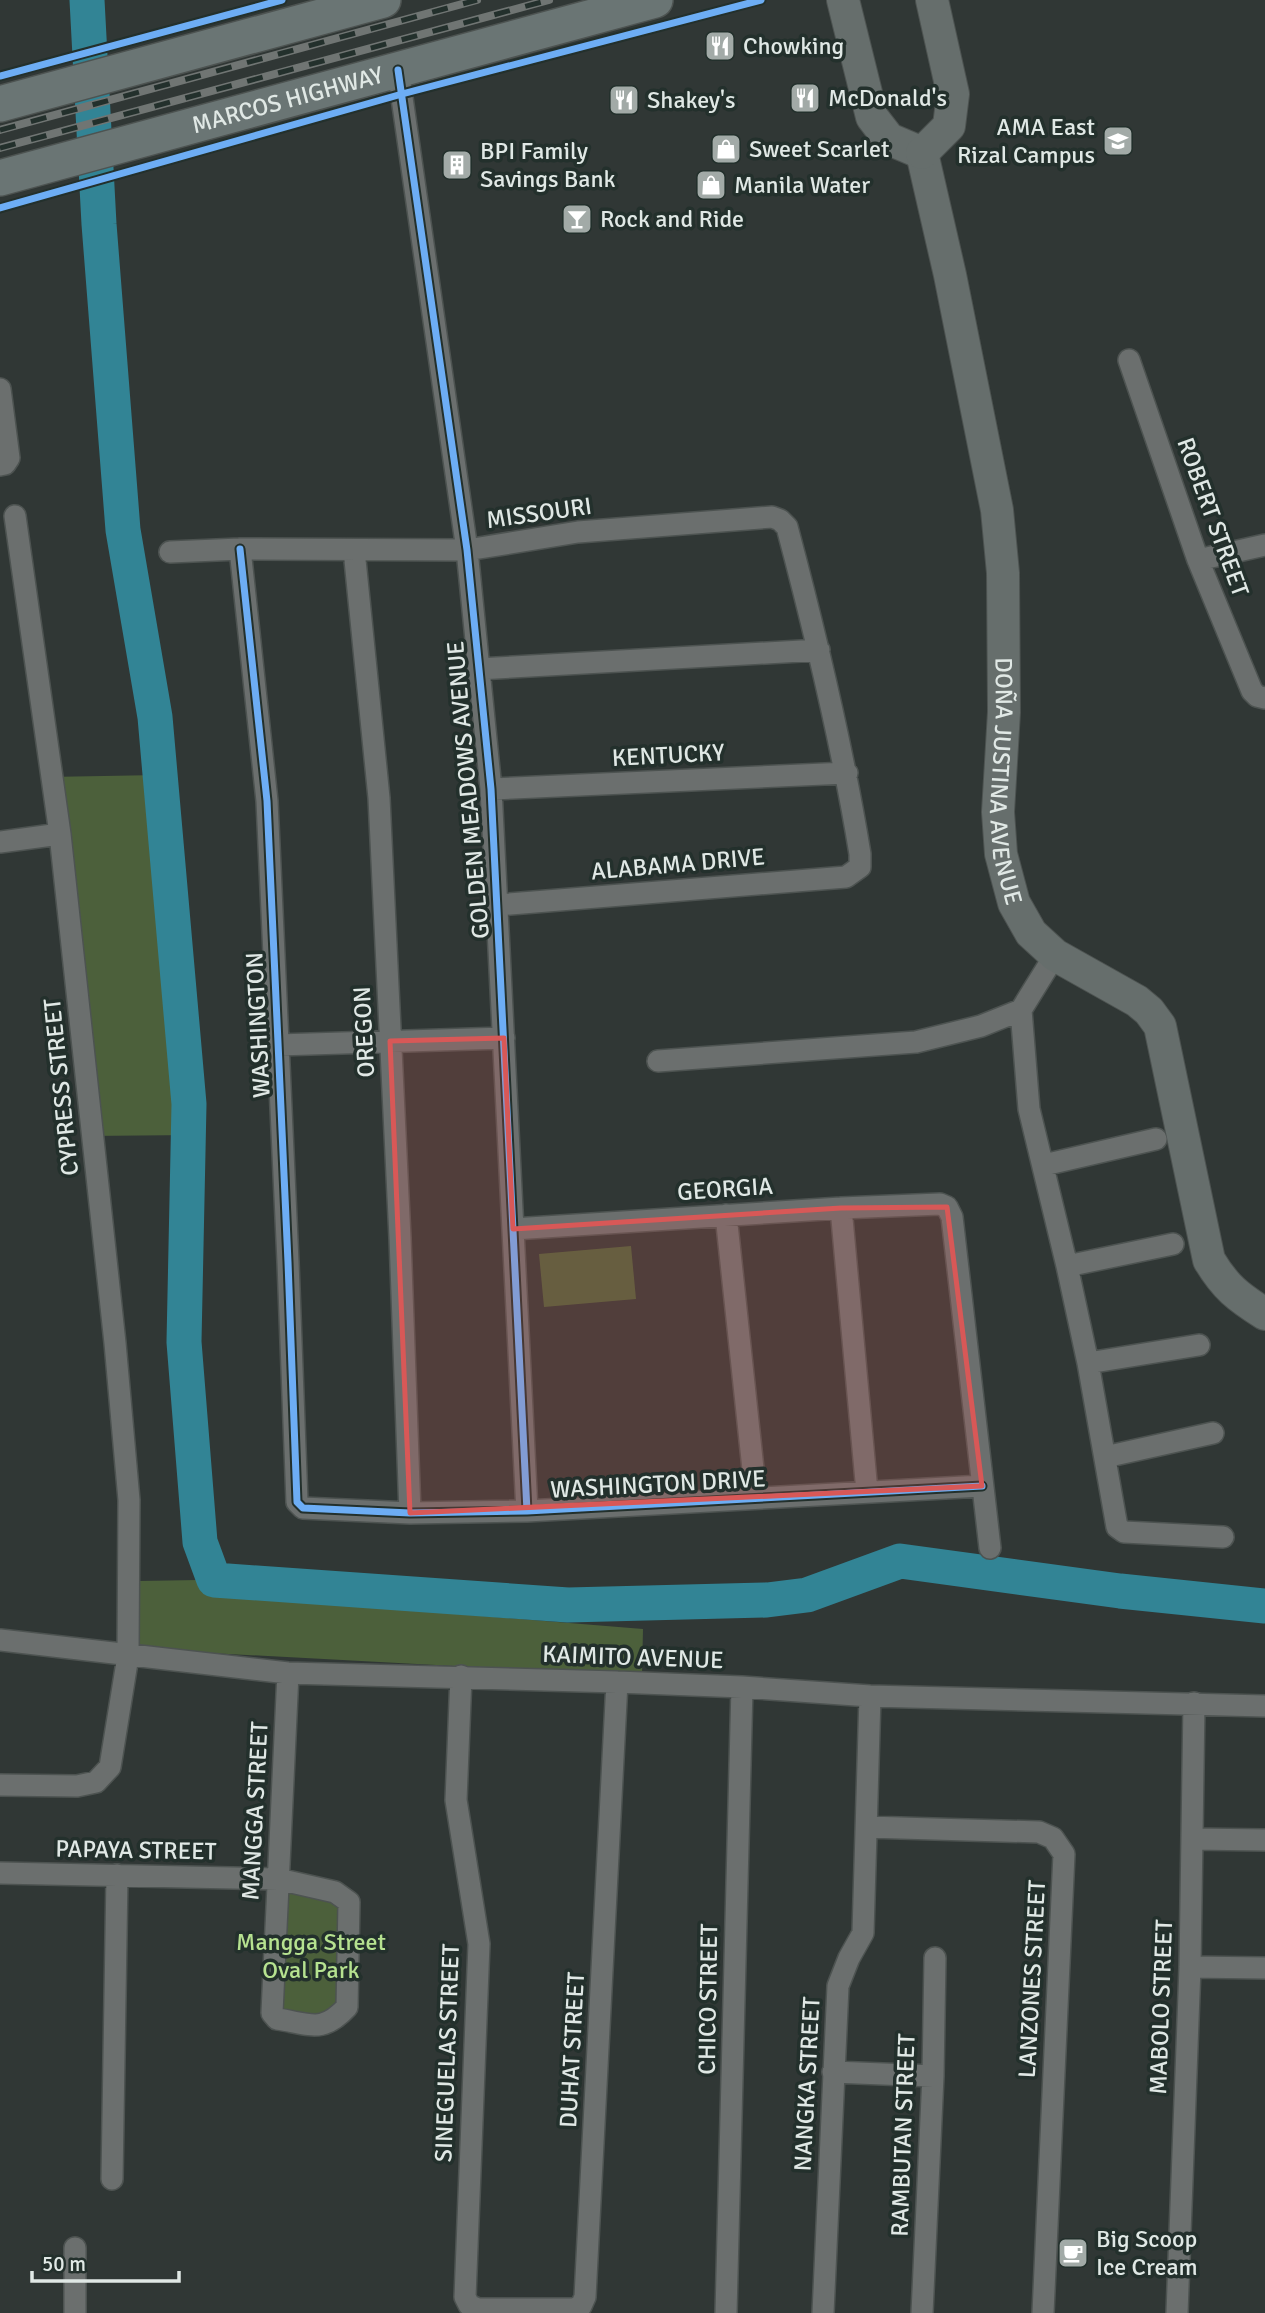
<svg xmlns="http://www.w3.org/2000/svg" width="1265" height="2313" font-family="Signika,sans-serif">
<rect width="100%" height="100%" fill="#303735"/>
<path fill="#4c603b" d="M159,775L182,951L195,1135L87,1136L47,777Z
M631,1246L636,1299L544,1307L539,1254Z
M198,1580L210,1594L643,1629L642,1676L135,1649L139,1581Z
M282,1886L335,1898L345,1907L342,2005L318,2023L277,2007Z"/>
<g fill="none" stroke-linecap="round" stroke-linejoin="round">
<path stroke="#328495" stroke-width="35" d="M87,0L99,224L123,530L155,717L189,1104L184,1342L200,1542L214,1580L568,1605L767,1600L807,1595L900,1561L1120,1591L1265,1606"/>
<g stroke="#4d5351" stroke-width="24">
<path id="street" d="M398,70L467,550L491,789L527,1511
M1129,360L1198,560L1252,691L1257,696L1265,698
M0,389L9,458L5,464L0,465
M240,549L267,801L288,1262L297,1502L303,1508L410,1513L527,1511L982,1486
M354,550L379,798L400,1238L410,1513
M170,552L240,549L467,550L578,532L772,517L780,520L787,527C816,636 842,744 860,854V867L846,877L497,905
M1198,560L1265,545
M478,669L819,650
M491,789L847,773
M0,842L60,834
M1021,1010L1029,1109L1067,1266L1088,1363L1117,1527L1124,1532L1223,1537
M278,1045L504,1038
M658,1061L916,1042L981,1026L1021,1010L1055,955
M1044,1165L1156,1139
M841,1208L867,1492
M726,1215L756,1497
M513,1229L841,1208L940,1204L947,1207L952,1217L990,1548
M1067,1266L1173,1244
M1088,1363L1199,1345
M1105,1457L1213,1433
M0,1640L288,1673L617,1682L742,1687L870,1696L1265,1706
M461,1676L456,1800L479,1944L465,2297L469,2305L478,2309H574L581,2306L585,2297L617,1682
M0,1785L77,1786L96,1782L110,1767L128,1656L129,1500L115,1343L60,834L15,516
M867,1827L1039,1832L1053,1838L1064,1854L1043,2313
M1192,1839L1265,1840
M0,1873L278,1879L335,1892L349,1902L347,2007C322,2034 311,2024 277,2019L272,2013L288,1673
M1190,1967L1265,1968
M833,2072L933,2076
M112,2179L117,1875
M75,2248V2313
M726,2313L742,1687
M823,2313L838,1986L849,1958L863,1933L870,1696
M922,2313L933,2076L935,1958
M1177,2313L1190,1967L1194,1703"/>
</g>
<g stroke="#4d5351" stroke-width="34">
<g id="secondary">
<path d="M843,0L872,117L889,139L922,153"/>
<path id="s1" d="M922,153L950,275L997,510L1003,573L1004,712L998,812L1001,854L1014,903L1031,933L1055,955L1137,1001L1149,1011L1160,1026L1209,1260C1225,1287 1238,1297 1265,1314"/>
<path d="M922,153L949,126L953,94L932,0"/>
</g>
</g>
<g stroke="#4d5351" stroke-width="38">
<g id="primary">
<path d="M0,104L383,0"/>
<path id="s2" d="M0,178L655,0"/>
</g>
</g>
<use href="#street" stroke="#6b6f6e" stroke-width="21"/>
<use href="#secondary" stroke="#666e6c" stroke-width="32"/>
<use href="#primary" stroke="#6a7574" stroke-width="35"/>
<g stroke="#707573" stroke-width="8">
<path id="rail" d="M0,130L477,0
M0,148L549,0"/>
</g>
<use href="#rail" stroke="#23302c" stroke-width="5" stroke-dasharray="16" stroke-linecap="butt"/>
<g stroke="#23302c" stroke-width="11">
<path id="cycleway" d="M398,70L467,550L491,789L527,1511
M0,76L282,0
M0,208L402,94L761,0
M240,549L267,801L288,1262L297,1502L303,1508L410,1513L527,1511L982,1486"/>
</g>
<use href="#cycleway" stroke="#6dadf4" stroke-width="7"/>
</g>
<path fill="#d85857" fill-opacity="0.2" stroke="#d85857" stroke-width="5" stroke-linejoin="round" d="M504,1038L513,1229L841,1208L947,1207L982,1486L410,1513L390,1041Z"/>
<defs>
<g id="restaurant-square" transform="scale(1.575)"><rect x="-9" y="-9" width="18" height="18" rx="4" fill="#a2aaa7" stroke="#23302c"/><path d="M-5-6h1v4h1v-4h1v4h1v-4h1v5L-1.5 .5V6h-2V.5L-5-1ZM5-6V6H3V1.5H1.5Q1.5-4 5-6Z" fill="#fff"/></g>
<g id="university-square" transform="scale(1.575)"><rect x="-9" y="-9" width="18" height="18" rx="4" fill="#a2aaa7" stroke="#23302c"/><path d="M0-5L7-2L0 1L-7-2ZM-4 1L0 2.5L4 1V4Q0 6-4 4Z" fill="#fff"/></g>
<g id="shop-square" transform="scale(1.575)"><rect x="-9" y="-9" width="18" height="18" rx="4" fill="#a2aaa7" stroke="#23302c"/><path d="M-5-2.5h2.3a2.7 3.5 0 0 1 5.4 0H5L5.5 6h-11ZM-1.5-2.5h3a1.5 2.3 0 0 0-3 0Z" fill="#fff"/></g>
<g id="building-square" transform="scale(1.575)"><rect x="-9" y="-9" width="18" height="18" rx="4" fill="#a2aaa7" stroke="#23302c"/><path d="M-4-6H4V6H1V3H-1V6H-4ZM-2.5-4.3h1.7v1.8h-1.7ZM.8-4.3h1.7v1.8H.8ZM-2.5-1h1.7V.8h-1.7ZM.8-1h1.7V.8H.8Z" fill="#fff"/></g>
<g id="bar-square" transform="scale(1.575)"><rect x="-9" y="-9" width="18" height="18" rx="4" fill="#a2aaa7" stroke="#23302c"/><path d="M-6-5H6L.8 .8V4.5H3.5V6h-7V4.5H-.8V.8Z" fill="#fff"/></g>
<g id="cafe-square" transform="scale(1.575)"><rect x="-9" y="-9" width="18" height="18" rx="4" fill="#a2aaa7" stroke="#23302c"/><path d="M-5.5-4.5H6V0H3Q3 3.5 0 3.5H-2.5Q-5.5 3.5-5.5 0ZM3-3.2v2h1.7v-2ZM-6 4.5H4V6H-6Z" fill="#fff"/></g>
</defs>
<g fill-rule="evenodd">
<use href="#restaurant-square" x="720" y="46"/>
<use href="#restaurant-square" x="805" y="98"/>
<use href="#restaurant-square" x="624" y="100"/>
<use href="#university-square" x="1118" y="141"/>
<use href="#shop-square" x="726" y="149"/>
<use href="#building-square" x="457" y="165"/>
<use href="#shop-square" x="711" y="185"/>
<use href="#bar-square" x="577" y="219"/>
<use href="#cafe-square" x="1073" y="2253"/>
</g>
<g text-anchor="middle" stroke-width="7" stroke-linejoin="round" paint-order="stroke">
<g font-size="24" fill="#e0e8e5" stroke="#23302c" text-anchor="start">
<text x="743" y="54">Chowking</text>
<text x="828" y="106">McDonald's</text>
<text x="647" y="108">Shakey's</text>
<text x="1095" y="135" text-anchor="end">AMA East<tspan x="1095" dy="28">Rizal Campus</tspan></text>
<text x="749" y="157">Sweet Scarlet</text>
<text x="480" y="159">BPI Family<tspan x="480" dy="28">Savings Bank</tspan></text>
<text x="734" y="193">Manila Water</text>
<text x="600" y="227">Rock and Ride</text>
<text x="1096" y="2247">Big Scoop<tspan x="1096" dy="28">Ice Cream</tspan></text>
</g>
<g font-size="24" fill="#e0e8e5" stroke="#23302c">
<text dy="8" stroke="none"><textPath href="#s2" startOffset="298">MARCOS HIGHWAY</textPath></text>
<text transform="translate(539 513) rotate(-8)" y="8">MISSOURI</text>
<text transform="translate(1213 517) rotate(70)" y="8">ROBERT STREET</text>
<text transform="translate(668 755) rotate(-3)" y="8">KENTUCKY</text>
<text dy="8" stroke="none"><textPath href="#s1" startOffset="637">DOÑA JUSTINA AVENUE</textPath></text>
<text transform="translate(468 790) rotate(-95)" y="8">GOLDEN MEADOWS AVENUE</text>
<text transform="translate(678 864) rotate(-5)" y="8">ALABAMA DRIVE</text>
<text transform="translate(258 1025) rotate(-93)" y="8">WASHINGTON</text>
<text transform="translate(364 1032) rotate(-93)" y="8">OREGON</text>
<text transform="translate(61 1087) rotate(-96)" y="8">CYPRESS STREET</text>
<text transform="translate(725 1189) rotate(-4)" y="8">GEORGIA</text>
<text transform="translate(658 1484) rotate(-3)" y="8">WASHINGTON DRIVE</text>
<text transform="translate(633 1657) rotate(2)" y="8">KAIMITO AVENUE</text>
<text transform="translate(255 1811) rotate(-87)" y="8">MANGGA STREET</text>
<text transform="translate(136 1850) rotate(1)" y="8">PAPAYA STREET</text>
<text transform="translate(1032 1979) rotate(-87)" y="8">LANZONES STREET</text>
<text transform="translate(708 1999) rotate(-89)" y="8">CHICO STREET</text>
<text transform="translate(1161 2007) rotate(-88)" y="8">MABOLO STREET</text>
<text transform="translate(572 2050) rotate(-87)" y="8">DUHAT STREET</text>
<text transform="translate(447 2053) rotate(-88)" y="8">SINEGUELAS STREET</text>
<text transform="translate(807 2084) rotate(-87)" y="8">NANGKA STREET</text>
<text transform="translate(903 2135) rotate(-88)" y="8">RAMBUTAN STREET</text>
</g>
<g font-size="24" fill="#b6e290" stroke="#23302c">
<text x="311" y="1950">Mangga Street<tspan x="311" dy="28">Oval Park</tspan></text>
</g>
</g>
<path d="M32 2271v10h147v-10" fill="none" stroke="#e0e8e5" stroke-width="3.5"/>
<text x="42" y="2271" font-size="21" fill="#e0e8e5" stroke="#23302c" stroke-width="5" paint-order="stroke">50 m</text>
</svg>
